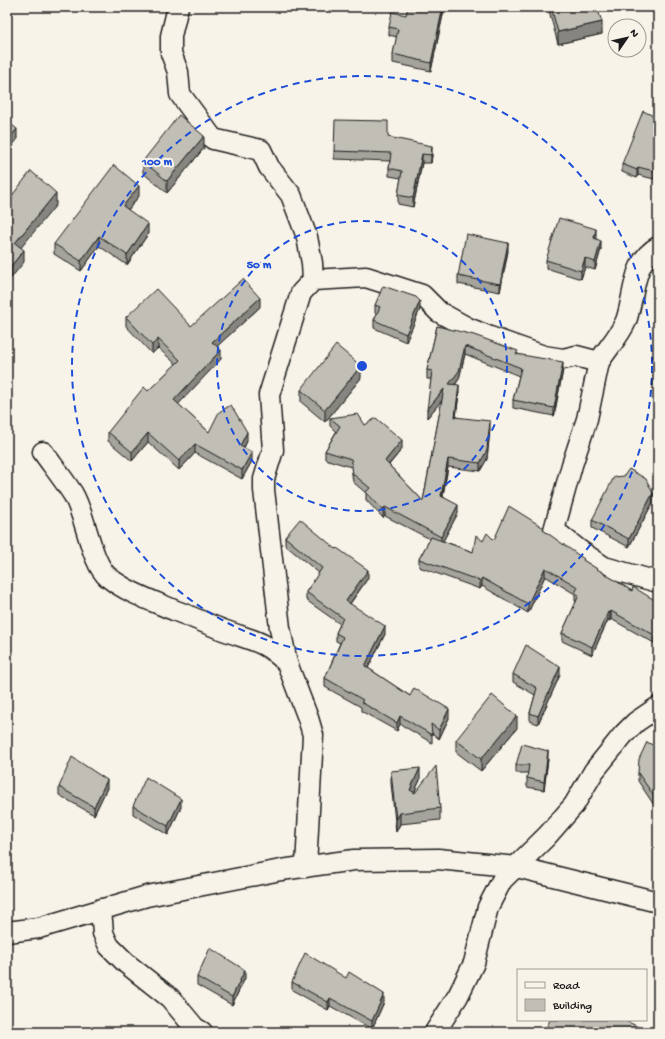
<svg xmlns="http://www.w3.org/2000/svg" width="665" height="1039" font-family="'Gochi Hand',sans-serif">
<rect width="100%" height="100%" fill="#f7f3e8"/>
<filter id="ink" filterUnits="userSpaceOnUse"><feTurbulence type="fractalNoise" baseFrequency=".025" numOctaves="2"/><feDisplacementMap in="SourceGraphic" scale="8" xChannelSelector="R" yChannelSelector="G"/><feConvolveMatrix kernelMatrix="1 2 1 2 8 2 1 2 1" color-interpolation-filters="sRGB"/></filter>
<g filter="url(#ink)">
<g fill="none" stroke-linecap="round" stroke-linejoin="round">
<g stroke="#1c1c1c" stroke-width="23">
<path id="street" d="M178,7L171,36V53L178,72L180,94L213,139L261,150L269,167L291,195L307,237L312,263L313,280L366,277L422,295L439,312L468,328L490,337L544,356L563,359L576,356L599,362C607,349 620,335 626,321C635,296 632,261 658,247
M599,362L587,419L572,465L554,530L579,550L604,567L658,582
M43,452C53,466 64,480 73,494C86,516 91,563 108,577C128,593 153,601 176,611C193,617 209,625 226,631C254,641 265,641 287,663
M306,867L313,735L308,718L287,663L280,628L264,490V479L273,450L269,395L301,293L313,280
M101,909L103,933L109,946L127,964L170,998L195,1028L202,1032
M7,932L39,928L147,896L281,870L354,860L438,859L517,867L658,902
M435,1032L458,996L474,963L488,907L502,880L547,836L574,805L594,771L623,735L636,722L658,707"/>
</g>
<use href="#street" stroke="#f7f3e8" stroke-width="20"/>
</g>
<path fill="#a5a39c" stroke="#1c1c1c" d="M444,7V10L431,71L393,63V54L397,37L389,35V27L406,15Z
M548,7H597L602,34L558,44Z
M658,118V180L638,175L637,178L622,172V164Z
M388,137L432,155L431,163H422L413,207L398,204V195L401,178L389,176V168L390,161L334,159V151Z
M204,148L167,193L143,173V161Z
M139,196L128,210L148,234L127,265L99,246L81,271L54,254V244Z
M596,238V239L601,249L595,270L585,267L581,279L546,268V260Z
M508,251L500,292L458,284V276Z
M375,305L420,309L406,342L374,328V320L377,314L375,313Z
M260,307L217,346L221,359L178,404L209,432L247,441L244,448L252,461L242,479L195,453L179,470L148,442L132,461L108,441V432L148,391L176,364L158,348L152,354L126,326V317L191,326Z
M437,326L518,354L563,370L554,416L513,408V400L519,376L465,354L459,379L455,385L459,393L456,417L490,429L487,459L480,471L448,467L443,496L458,513L443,541L473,552L483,541L494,540L544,531L584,561L632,591L658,602L656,644L611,619L610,621L608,620L592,655L562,641V633L576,602L575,601V594L545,576L528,613L482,586L480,589L419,567V559L430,539L385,516L383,518L366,500V493L353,482L351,467L325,459V451L336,432L330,426V418L365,425L402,449L389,465L423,501L442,400L427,418L431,379H427V370Z
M361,378L325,422L301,402V390Z
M624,476L653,502L629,547L592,528V520Z
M285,537L368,578L350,604L385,634L368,668L410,696L449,718L439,739L432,733V743L400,724L397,731L361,711V707L325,687V678L340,643L336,641V633L340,624L306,600V592L319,573L285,545Z
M513,674L560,675L538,724L530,721V713L535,695L513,682Z
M517,728L481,771L456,752V740Z
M658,748V803L654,805L638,781V773Z
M548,759L544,790L527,787V778L528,773H516V765Z
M391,771L420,780L414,793L440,808V820L400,824L396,832L391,783Z
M59,787L107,788L94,815L59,795Z
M133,806L181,807L168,835L133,814Z
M197,977L245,978L232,1005L197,985Z
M292,982L384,1002L372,1029L330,1006L328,1010L292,990Z"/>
<path fill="#86857f" stroke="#1c1c1c" d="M443,7H444V10L431,71V63Z
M602,22V34L558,44V32Z
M17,129V140L7,152V141Z
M204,136V148L167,193V181Z
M432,146V155L431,163V155Z
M422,154V163L413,207V198Z
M638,167V175L637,178V170Z
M139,186V196L123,216V206Z
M56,193V205L15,255V243Z
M148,224V234L127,265V255Z
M596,229V238L594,246V238Z
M99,236V246L81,271V261Z
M601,241V249L595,270V262Z
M508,243V251L500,292V284Z
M24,250V262L7,283V271Z
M585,258V267L581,279V271Z
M260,298V307L212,351V342Z
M420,301V309L406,342V334Z
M158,339V348L152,354V345Z
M465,346V354L459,379L449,392V384Z
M221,350V359L174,409V400Z
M563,362V370L554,416V408Z
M361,366V378L325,422V410Z
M459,385V393L455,425V417Z
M444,389V398L427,418V410Z
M490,421V429L487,459L480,471V463Z
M247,432V441L240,455V446Z
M148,433V442L132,461V452Z
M402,440V449L385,469V461Z
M195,444V453L179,470V461Z
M252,452V461L242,479V470Z
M448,459V467L441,504V496Z
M653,493V502L629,547V539Z
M458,505V513L441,545V537Z
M385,507V516L383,518V510Z
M545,568V576L528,613V604Z
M368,570V578L346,609V601Z
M482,578V586L480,589V581Z
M611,611V619L610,621V613Z
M608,612V620L592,655V647Z
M385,626V634L365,674V666Z
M658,631V639L656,644V636Z
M560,667V675L538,724V716Z
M449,709V718L439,739V730Z
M400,716V724L397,731V723Z
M517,716V728L481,771V759Z
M548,751V759L544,790V782Z
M420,768V780L410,802V790Z
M107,780V788L94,815V807Z
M658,795V803L654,805V796Z
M181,799V807L168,835V826Z
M400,813V824L396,832V820Z
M245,970V978L232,1005V997Z
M384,994V1002L372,1029V1021Z
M330,998V1006L328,1010V1002Z"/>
<path fill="#c0beb5" stroke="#1c1c1c" d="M408,7H443L431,63L393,54L398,29L389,27L392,12L406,15Z
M551,7H597L602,22L558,32Z
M643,111L658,118V172L638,167L637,170L622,164Z
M179,115L204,136L167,181L143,161Z
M335,120L388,121V137L432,146L431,155L422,154L413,198L398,195L402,171L389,168L391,153L334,151Z
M7,121L17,129L7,141Z
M114,165L139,186L123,206L148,224L127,255L99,236L81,261L54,244Z
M31,171L56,193L15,243L24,250L7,271V202Z
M559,218L596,229L594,238L601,241L595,262L585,258L581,271L546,260Z
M466,234L508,243L500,284L458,276Z
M243,279L260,298L212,342L221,350L174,400L209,432L219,412L231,405L247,432L240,446L252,452L242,470L195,444L179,461L148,433L132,452L108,432L144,387L148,391L180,360L158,339L152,345L126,317L156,289L191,326Z
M383,286L416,297L420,301L406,334L374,320L380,307L375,305Z
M437,326L474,335L518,351L516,354L563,362L554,408L513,400L521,368L465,346L459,371L449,384L459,385L455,417L490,421L487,450L480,463L448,459L441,496L458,505L441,537L385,507L383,510L366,492L370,488L353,474L351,459L325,451L340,426L330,418L358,414L365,425L376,418L402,440L385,461L423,501L444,389L427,410L432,371L427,370Z
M336,345L361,366L325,410L301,390Z
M629,469L646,479L653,493L629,539L592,520L614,477L624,476Z
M509,506L544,528L543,530L584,559L583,560L632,591L633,587L658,602V631L656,636L611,611L610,613L608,612L592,647L562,633L579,595L575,593L578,587L545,568L528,604L482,578L480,581L419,559L431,537L473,552L476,535L483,541L487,533L494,540Z
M300,519L336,549L337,548L368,570L346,601L385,626L365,666L410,696L414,688L449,709L439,730L431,724L432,735L400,716L397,723L361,702L363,700L325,678L343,637L336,633L343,618L306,592L322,568L285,537Z
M526,645L560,667L538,716L530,713L537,688L513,674Z
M492,695L517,716L481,759L456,740Z
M647,742L658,748V795L654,796L638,773L639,759Z
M522,744L548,751L544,782L527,778L529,765H516Z
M72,757L107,780L94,807L59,787Z
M436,766L440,808L400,813L396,820L391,771L420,768L410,790L415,793Z
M146,777L181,799L168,826L133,806Z
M210,948L245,970L232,997L197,977Z
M305,953L346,978L349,972L384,994L372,1021L330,998L328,1002L292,982Z
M550,1020H624L647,1031V1032H544Z"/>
</g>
<g fill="none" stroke="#1d4ed8" stroke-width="2" stroke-dasharray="7 5">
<circle cx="362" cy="366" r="145"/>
<circle cx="362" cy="366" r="290"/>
</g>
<circle cx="362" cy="366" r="6" fill="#1d4ed8" stroke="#f7f3e8" stroke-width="2"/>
<g font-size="12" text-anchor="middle" font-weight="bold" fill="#1d4ed8" stroke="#f7f3e8" stroke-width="4" stroke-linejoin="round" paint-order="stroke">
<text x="157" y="165">100 m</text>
<text x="259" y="268">50 m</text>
</g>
<rect width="665" height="1039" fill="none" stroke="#f7f3e8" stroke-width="24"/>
<rect x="12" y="12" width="641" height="1015" fill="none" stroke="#1c1c1c" stroke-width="1.5" filter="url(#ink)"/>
<rect x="517" y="969" width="130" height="52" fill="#f7f3e8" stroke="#9f9d96"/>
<rect x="525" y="982" width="20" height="6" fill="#f7f3e8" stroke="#9f9d96"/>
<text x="553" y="989" font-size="12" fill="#1c1c1c">Road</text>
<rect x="525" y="999" width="20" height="12" fill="#c0beb5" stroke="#9f9d96"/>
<text x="553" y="1009" font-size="12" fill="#1c1c1c">Building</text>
<g transform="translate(627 38) rotate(56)"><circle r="19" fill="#f7f3e8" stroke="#9f9d96"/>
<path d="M0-3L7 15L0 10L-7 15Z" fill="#1c1c1c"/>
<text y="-6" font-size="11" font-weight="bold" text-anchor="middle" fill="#1c1c1c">N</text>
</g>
</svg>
